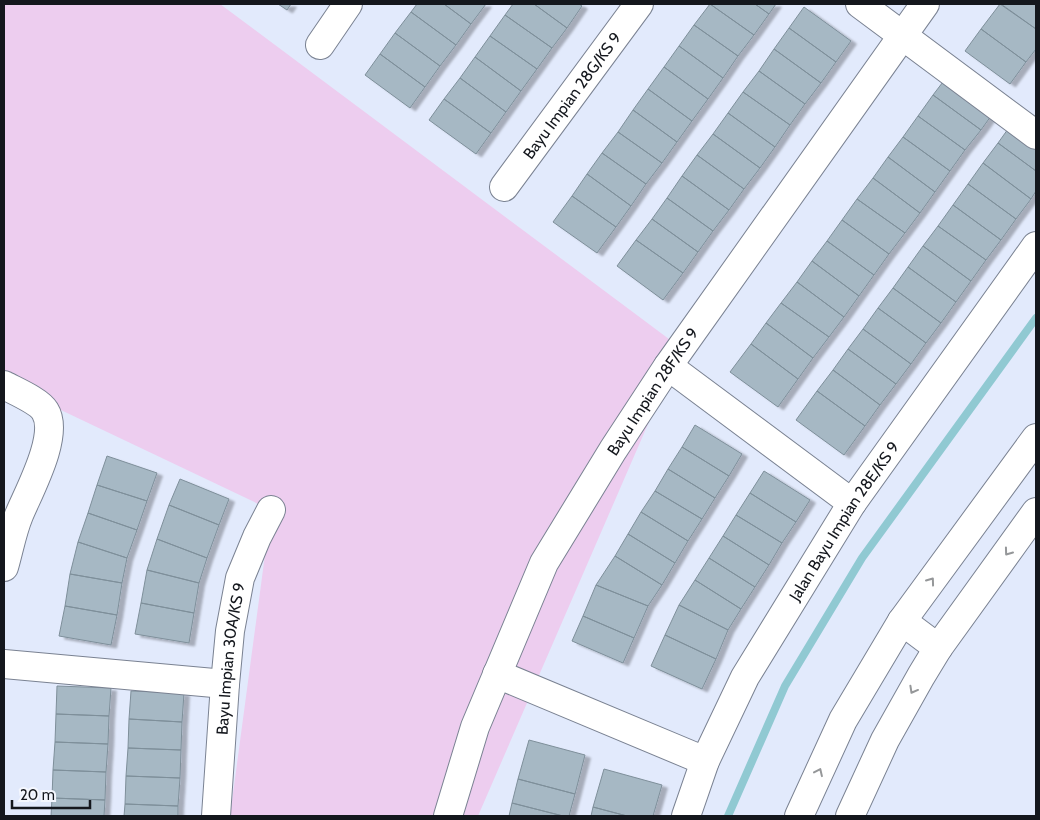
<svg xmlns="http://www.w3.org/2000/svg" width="1040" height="820" font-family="Cabin,sans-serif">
<defs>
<filter id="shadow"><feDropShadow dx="5.5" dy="3" stdDeviation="1" flood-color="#0004"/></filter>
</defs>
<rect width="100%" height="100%" fill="#e2eafc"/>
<path fill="#edcdef" d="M4,4H220L681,348L478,816H230L271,510L4,383Z"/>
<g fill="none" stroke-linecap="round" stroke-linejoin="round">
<path stroke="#90c9d2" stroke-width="8" d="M728,816L785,686L862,558L1036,318"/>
</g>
<path fill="#a6b8c4" stroke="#7e8f9a" filter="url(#shadow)" d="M278,4H291L287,10Z
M417,4H444L471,24L456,45L411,12Z
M444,4H486L471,24Z
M513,4H534L567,28L552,48L505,15Z
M534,4H579L582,6L567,28Z
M710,4L754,35L738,56L694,25Z
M710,4H755L769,14L754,35Z
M755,4H776L769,14Z
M1000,4L1036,29V49L1026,62L981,29Z
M1001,4H1036V29Z
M804,7L851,41L836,62L789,28Z
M411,12L456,45L440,66L395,33Z
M505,15L552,48L537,69L490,36Z
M694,25L738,56L723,78L679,46Z
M789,28L836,62L821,83L774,49Z
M981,29L1026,62L1010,84L965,51Z
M395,33L440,66L425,87L380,54Z
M490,36L537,69L521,91L475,57Z
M679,46L723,78L708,99L664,67Z
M774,49L821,83L805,104L759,71Z
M380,54L425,87L410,108L365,75Z
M475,57L521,91L506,112L460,78Z
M664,67L708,99L692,121L648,89Z
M759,71L805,104L790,125L743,92Z
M949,74L996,109L981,130L933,95Z
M460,78L506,112L491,133L444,99Z
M648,89L692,121L677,142L633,110Z
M743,92L790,125L775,147L728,113Z
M933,95L981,130L965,150L918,116Z
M444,99L491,133L476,154L429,120Z
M633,110L677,142L662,163L618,132Z
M728,113L775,147L760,168L713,134Z
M918,116L965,150L950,171L903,137Z
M1013,122L1036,139V171L998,143Z
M618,132L662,163L646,184L602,153Z
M713,134L760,168L744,189L697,155Z
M903,137L950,171L935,192L888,157Z
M998,143L1036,171V191L1031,199L983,163Z
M602,153L646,184L631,206L587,174Z
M697,155L744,189L729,210L682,176Z
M888,157L935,192L920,213L873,178Z
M983,163L1031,199L1016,219L968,184Z
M587,174L631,206L616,227L572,196Z
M682,176L729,210L713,231L667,198Z
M873,178L920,213L905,233L857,199Z
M968,184L1016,219L1001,240L953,205Z
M572,196L616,227L597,253L553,222Z
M667,198L713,231L698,252L652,219Z
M857,199L905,233L889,254L842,220Z
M953,205L1001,240L986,260L938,226Z
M652,219L698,252L683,273L636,240Z
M842,220L889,254L874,275L827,241Z
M938,226L986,260L971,281L923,246Z
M636,240L683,273L663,300L617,266Z
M827,241L874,275L859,296L812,261Z
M923,246L971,281L956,302L908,267Z
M812,261L859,296L844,317L797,282Z
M908,267L956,302L941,323L893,288Z
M797,282L844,317L829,337L781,303Z
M893,288L941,323L926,343L878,308Z
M781,303L829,337L813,358L766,323Z
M878,308L926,343L911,364L863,329Z
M766,323L813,358L798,379L751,344Z
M863,329L911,364L896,384L848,349Z
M751,344L798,379L778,407L730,372Z
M848,349L896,384L880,405L833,370Z
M833,370L880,405L865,426L817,391Z
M817,391L865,426L844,455L796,420Z
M695,425L742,454L729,476L682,447Z
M682,447L729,476L715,498L668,469Z
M107,456L157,473L147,501L97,485Z
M668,469L715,498L702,519L655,491Z
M764,471L810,500L796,522L750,493Z
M180,479L229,499L219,525L169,505Z
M97,485L147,501L137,530L88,513Z
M655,491L702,519L688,541L641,512Z
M750,493L796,522L782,543L736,515Z
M169,505L219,525L207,558L157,539Z
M641,512L688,541L675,563L628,534Z
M88,513L137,530L127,558L78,542Z
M736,515L782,543L769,565L723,536Z
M628,534L675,563L662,585L615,556Z
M723,536L769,565L755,587L709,558Z
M157,539L207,558L199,583L147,570Z
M78,542L127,558L122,583L70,574Z
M615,556L662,585L648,606L596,585Z
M709,558L755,587L741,609L695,580Z
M147,570L199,583L194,613L141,603Z
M70,574L122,583L117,615L65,606Z
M695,580L741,609L728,630L679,605Z
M596,585L648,606L634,638L583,616Z
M141,603L194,613L189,643L135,634Z
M679,605L728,630L716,659L665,635Z
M65,606L117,615L111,645L59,636Z
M583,616L634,638L623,663L572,641Z
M665,635L716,659L702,689L651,666Z
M57,686L111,688L109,716L56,714Z
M131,691L184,693L182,722L129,719Z
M56,714L109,716L108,744L55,742Z
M129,719L182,722L181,750L128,748Z
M529,740L585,755L575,794L518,779Z
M55,742L108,744L106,772L53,770Z
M128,748L181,750L180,778L126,776Z
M604,769L662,785L653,816H627L593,807Z
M53,770L106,772L105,800L52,798Z
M126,776L180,778L178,806L125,804Z
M518,779L575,794L569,816H563L512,803Z
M52,798L105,800L104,816H51Z
M512,803L563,816H509Z
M125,804L178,806V816H124Z
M593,807L627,816H591Z"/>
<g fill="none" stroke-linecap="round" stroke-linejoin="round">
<g stroke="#7a8292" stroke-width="30">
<g id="minor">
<path d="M860,4L1036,135"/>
<path d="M320,45L348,4"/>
<path id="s1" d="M504,187L639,4"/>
<path d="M668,366L852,503"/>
<path d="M4,385C15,391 39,401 45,411C60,435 29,491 19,515C12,532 9,550 4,567"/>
<path d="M902,621L938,648"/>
<path d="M4,664L225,684"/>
<path d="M497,674L705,761"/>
<path id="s2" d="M216,816L225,684L230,631L240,578L257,537L271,510"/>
<path id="s3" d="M448,816L475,727L544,563L613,450L668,366L925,4"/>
<path id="s4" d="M686,816L705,761L745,677L852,503L1036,246"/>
<path d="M799,816L843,720L902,621L1036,438"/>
<path d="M850,816L885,740L921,676L938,648L1036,512"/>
</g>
</g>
<use href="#minor" stroke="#fff" stroke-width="28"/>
</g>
<defs><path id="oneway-chevron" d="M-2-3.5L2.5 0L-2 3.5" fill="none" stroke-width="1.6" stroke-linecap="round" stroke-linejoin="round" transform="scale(1.25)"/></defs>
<g stroke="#959799">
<use href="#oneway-chevron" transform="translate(1008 552) rotate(126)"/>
<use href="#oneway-chevron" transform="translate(931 581) rotate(-54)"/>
<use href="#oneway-chevron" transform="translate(913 690) rotate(119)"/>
<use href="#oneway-chevron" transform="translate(819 772) rotate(-65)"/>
</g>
<g text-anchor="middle" stroke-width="4.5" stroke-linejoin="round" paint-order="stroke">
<g font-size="16" fill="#14171d" stroke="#f4f7fe">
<text dy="6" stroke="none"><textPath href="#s1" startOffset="114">Bayu Impian 28G/KS 9</textPath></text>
<text dy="6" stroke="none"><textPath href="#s3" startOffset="474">Bayu Impian 28F/KS 9</textPath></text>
<text dy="6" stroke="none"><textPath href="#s4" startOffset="336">Jalan Bayu Impian 28E/KS 9</textPath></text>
<text dy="6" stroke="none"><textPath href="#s2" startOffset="158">Bayu Impian 30A/KS 9</textPath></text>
</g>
</g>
<rect width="1040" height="820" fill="none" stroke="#14171d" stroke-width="10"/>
<path d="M12 800v8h78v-8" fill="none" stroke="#14171d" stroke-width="2.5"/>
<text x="20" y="800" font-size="15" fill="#14171d" stroke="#f4f7fe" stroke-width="4" paint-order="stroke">20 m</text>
</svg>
